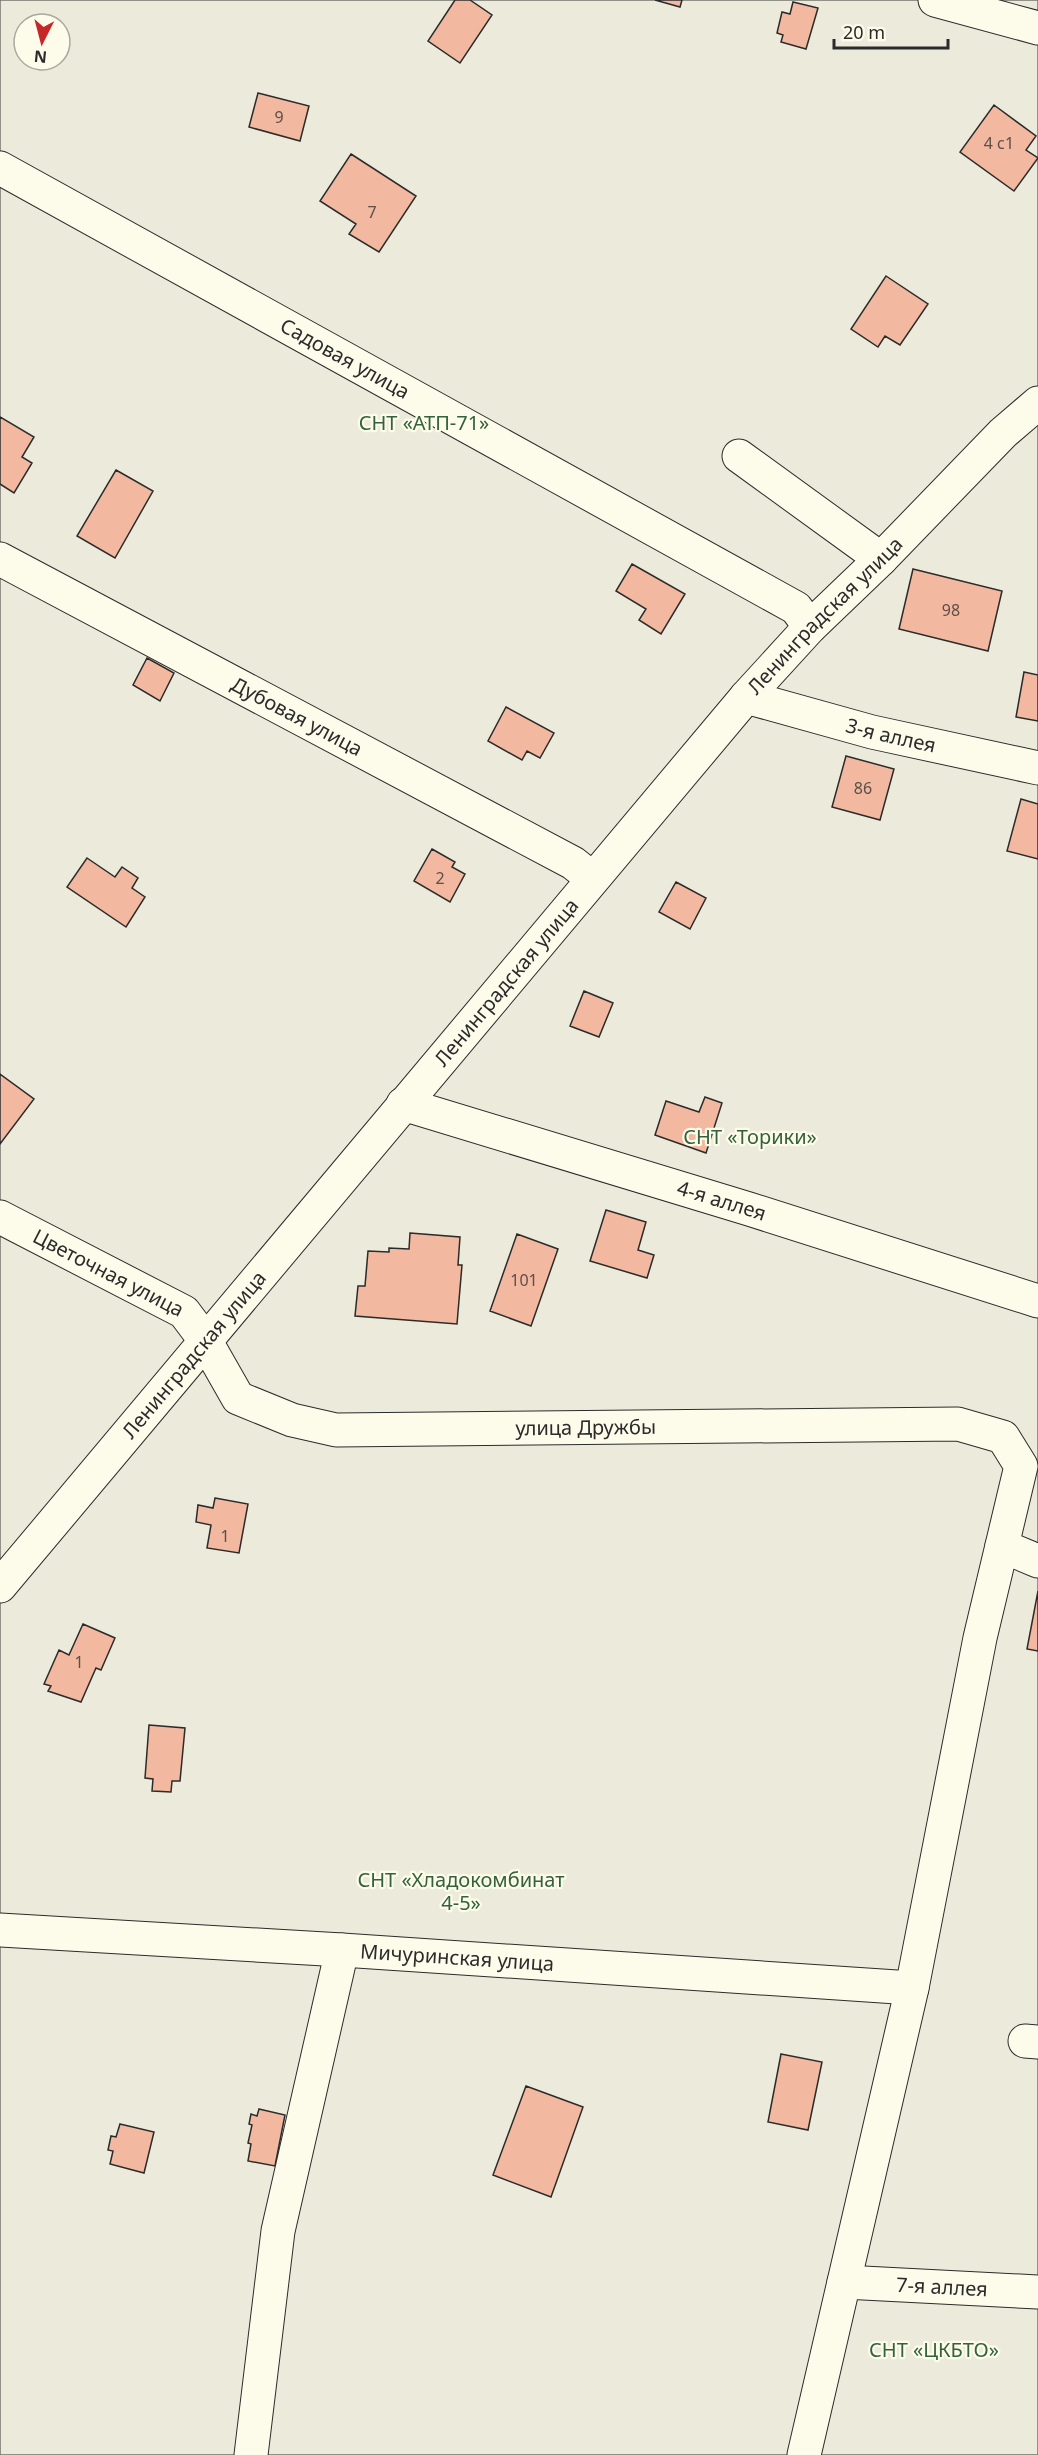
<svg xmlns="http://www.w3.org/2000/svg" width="1038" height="2455" font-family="'Noto Sans',sans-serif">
<rect width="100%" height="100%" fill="#fdfbea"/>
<path fill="#ecebdb" stroke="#74746e" stroke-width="1.5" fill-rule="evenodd" d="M0,0H1038V2455H0ZM24,24H60V60H24Z"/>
<path fill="#f2b8a0" stroke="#2b2b2b" stroke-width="1.5" d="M455,0H470L492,15L460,63L428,41Z
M655,0H682L680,7Z
M793,2L818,8L806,49L781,42L783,35L777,33L782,12L790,14Z
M258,93L309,106L300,141L249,127Z
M994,105L1036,136L1026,150L1038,158L1014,191L960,152Z
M351,154L416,196L379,252L349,234L356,224L320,201Z
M886,276L928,304L900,345L885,336L878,347L851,329Z
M0,417L34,437L22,457L32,463L14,493L0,484Z
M116,470L153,491L115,558L77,536Z
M632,564L685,594L661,634L639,620L646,609L616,591Z
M913,569L1002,591L988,651L899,629Z
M147,658L174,673L160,701L133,685Z
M1024,672L1038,675V721L1016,717Z
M506,707L554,733L540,758L527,751L522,760L488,741Z
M846,756L894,769L880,820L832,807Z
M1021,799L1038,804V859L1007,851Z
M432,849L455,862L452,867L465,874L450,902L414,881Z
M87,858L115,877L122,867L138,878L132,888L145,897L126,927L67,887Z
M676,882L706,898L690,929L659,912Z
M584,991L613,1003L599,1037L570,1026Z
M0,1074L34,1099L0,1144Z
M705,1097L722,1103L706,1153L655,1135L666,1101L699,1112Z
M606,1210L646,1222L638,1250L654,1255L647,1278L590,1261Z
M410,1233L460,1237L458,1265H462L457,1324L355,1316L358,1286H365L368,1251L389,1252V1248L409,1249Z
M517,1234L558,1249L531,1326L490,1311Z
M215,1498L248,1504L239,1553L207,1548L211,1525L196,1522L198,1505L213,1508Z
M1038,1591V1651L1027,1649Z
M83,1624L115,1638L101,1670L96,1668L81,1702L48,1691L51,1686L44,1684L59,1650L69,1655Z
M149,1725L185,1728L180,1781H172L171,1792L152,1791L153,1779L145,1778Z
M781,2054L822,2062L808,2130L768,2122Z
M526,2086L583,2107L551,2197L493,2175Z
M259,2109L285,2115L275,2166L248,2161L251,2144L248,2143L252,2125L249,2124L251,2114L257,2116Z
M120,2124L154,2132L144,2173L110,2164L113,2151L108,2150L111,2136L116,2137Z"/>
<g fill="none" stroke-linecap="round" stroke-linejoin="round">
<g stroke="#2b2b2b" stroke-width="35">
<g id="minor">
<path d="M935,0L1038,28"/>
<path id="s1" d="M0,168L796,608L810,627"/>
<path d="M739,456L881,559"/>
<path id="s2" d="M0,559L573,863L592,878"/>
<path id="s3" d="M746,697L872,732L1038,768"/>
<path id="s4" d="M403,1104L749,1209L1038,1301"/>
<path id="s5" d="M0,1217L184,1312L205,1340L238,1398L292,1420L336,1430L958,1424L1003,1437L1021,1466L980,1638L912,1988L804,2455"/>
<path d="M1002,1546L1038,1561"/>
<path id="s6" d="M0,1586L746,697L810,627L881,559L1003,433L1038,403"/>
<path id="s7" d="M0,1930L342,1950L912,1988"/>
<path d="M1025,2041L1038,2042"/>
<path id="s8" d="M844,2282L1038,2292"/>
<path d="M251,2455L278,2231L342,1950"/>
</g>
</g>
<use href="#minor" stroke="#fdfbea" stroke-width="33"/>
</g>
<g text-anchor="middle" stroke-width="4.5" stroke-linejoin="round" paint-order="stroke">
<g font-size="16" fill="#5d4e48">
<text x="279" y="123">9</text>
<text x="999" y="149">4 с1</text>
<text x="372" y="218">7</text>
<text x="951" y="616">98</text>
<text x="863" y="794">86</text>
<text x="440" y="884">2</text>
<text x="524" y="1286">101</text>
<text x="225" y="1542">1</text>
<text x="79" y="1668">1</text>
</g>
<g font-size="20" fill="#2b2b2b" stroke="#fdfbea">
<text dy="7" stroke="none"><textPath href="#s1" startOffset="394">Садовая улица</textPath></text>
<text dy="7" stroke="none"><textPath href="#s6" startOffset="1274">Ленинградская улица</textPath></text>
<text dy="7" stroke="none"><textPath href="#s2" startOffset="336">Дубовая улица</textPath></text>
<text dy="7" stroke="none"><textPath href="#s3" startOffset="150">3-я аллея</textPath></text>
<text dy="7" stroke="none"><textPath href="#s6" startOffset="788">Ленинградская улица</textPath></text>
<text dy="7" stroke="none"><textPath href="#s4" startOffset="333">4-я аллея</textPath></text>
<text dy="7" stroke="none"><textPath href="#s5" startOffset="122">Цветочная улица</textPath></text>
<text dy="7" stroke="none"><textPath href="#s6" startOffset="302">Ленинградская улица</textPath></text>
<text dy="7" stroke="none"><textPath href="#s5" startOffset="662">улица Дружбы</textPath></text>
<text dy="7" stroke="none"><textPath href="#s7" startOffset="458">Мичуринская улица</textPath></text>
<text dy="7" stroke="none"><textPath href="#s8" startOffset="98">7-я аллея</textPath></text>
</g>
<g font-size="20" fill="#34623c" stroke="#fdfbea">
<text x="424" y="430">СНТ «АТП-71»</text>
<text x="750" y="1144">СНТ «Торики»</text>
<text x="461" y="1887">СНТ «Хладокомбинат<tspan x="461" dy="23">4-5»</tspan></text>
<text x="934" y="2357">СНТ «ЦКБТО»</text>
</g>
</g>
<g transform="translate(42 42) rotate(186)"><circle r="28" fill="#fdfbea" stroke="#a9a89e" stroke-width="1.5"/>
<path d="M0-4.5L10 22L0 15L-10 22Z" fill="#c62828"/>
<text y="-9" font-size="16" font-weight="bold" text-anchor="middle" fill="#2b2b2b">N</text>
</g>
<path d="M834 39v9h114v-9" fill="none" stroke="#2b2b2b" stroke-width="3"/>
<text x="843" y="39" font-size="18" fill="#2b2b2b" stroke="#fdfbea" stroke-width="4.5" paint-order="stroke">20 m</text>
</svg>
